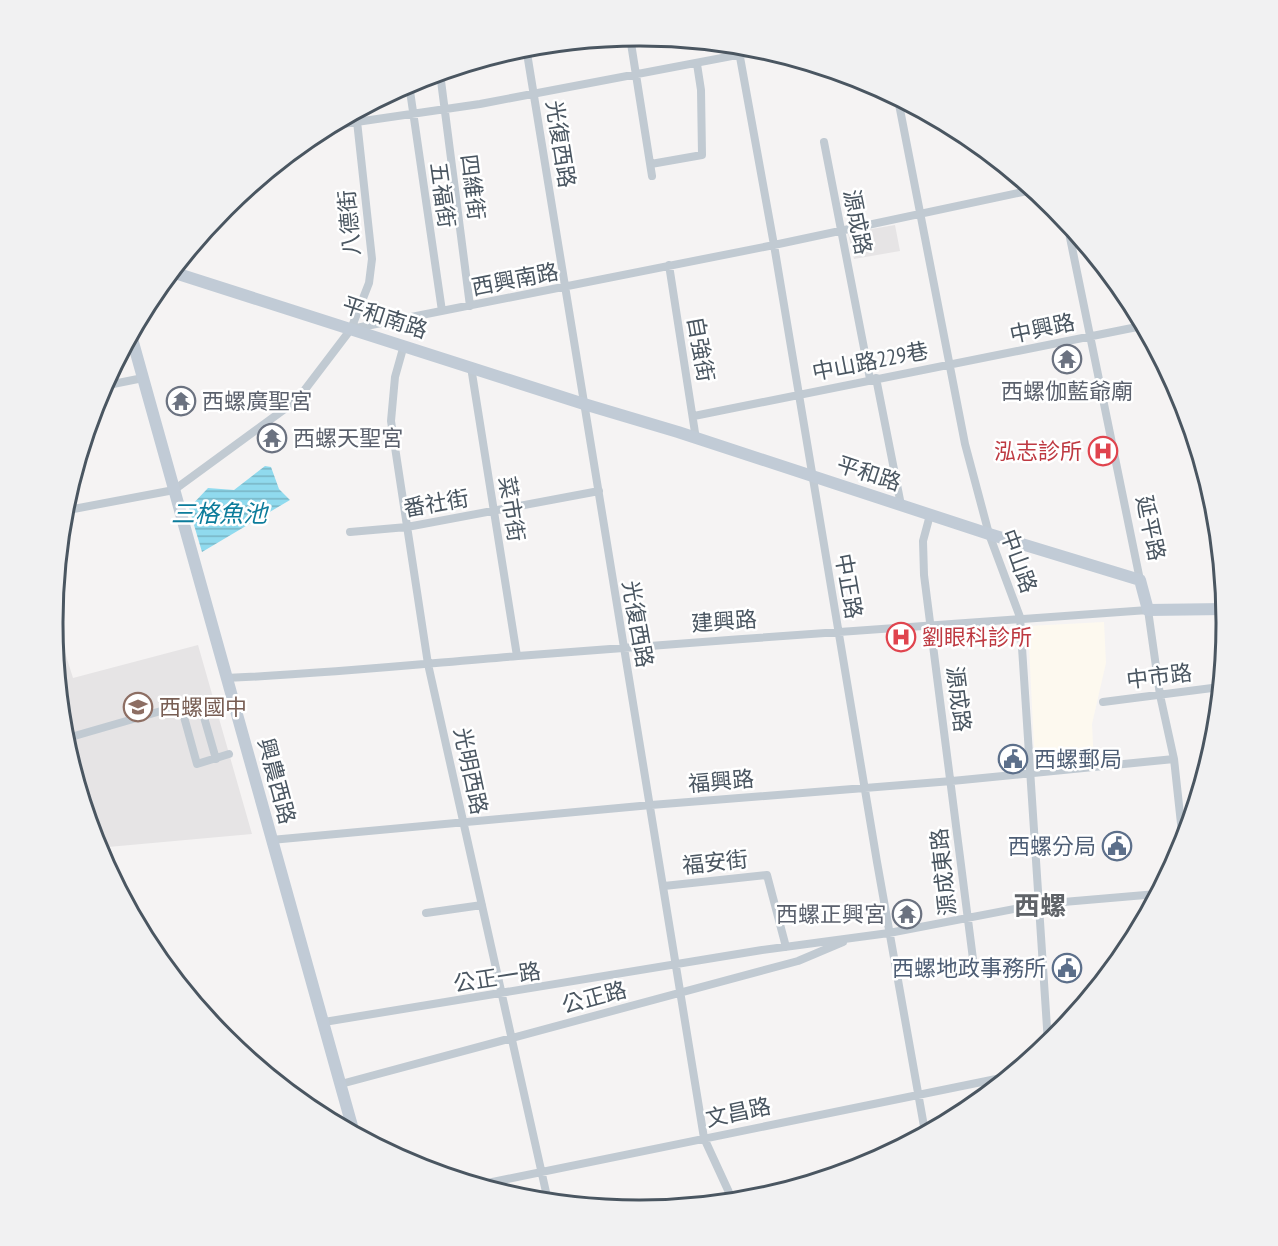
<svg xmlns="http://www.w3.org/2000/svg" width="1278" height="1246" font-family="'PT Sans Narrow','Noto Sans TC',sans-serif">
<defs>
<pattern id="water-rules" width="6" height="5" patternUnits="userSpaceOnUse" patternTransform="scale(1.5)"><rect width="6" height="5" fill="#90daee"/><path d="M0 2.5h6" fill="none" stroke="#78b4c4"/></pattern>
</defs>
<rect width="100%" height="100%" fill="#f5f3f3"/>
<path fill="#fdf9ef" d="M1104,622L1106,663L1092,724L1094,764L1035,767L1028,626Z"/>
<path fill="#e6e4e5" d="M895,225L900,251L854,259L848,233Z
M53,614L73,678L198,645L252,834L97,848L63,737Z"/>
<path fill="url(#water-rules)" d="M265,466L271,467L279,489L290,500L202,552L189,508L208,488L234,490Z"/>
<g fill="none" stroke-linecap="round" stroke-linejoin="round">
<path stroke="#c1cad2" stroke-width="8" d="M630,37L652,176
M738,46L774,245L877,862L925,1132
M526,47L704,1138L733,1201
M440,73L470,306
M409,84L442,311
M898,99L965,444L989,534L1020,617L1048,1043
M329,126L480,104L764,50
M824,142L870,379
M651,164L702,155L701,90L697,64
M1067,223L1140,580
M669,265L696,439
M351,329L369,283L372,259L356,112
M404,345L395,377L391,421L428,664L548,1201
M471,367L517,656
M876,378L901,505
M103,386L143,378
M694,416L1142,326
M63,511L174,490L297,400L351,329L774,245L1032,190
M930,515L923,541L924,575L973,959
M350,532L407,527L599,491
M226,678C324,674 420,664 518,656C728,640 937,624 1148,610L1160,695L1174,759L1183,842
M1103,702L1220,687
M181,706L197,764L229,754
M64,739L199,700L216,759
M271,840L651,805L952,781L1174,759
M664,886L767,875L786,947
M426,913L482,905
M324,1022L762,950L889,933L1040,904L1157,894
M341,1084L798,961L843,942
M478,1185L1006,1077"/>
<path stroke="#c1cbd6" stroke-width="12" d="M172,272L584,404L678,432L989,534L1140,580L1148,610L1225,609
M131,335L354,1133"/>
</g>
<defs>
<g id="temple-ring" transform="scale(1.5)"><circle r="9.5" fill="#fff" stroke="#6b7280" stroke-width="1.5"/><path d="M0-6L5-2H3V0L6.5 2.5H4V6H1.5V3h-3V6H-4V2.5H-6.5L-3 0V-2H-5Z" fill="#6b7280"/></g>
<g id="hospital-ring" transform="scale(1.5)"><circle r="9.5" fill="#fff" stroke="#e0444e" stroke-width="1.5"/><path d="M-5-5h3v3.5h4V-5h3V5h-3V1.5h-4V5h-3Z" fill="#e0444e"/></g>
<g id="school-ring" transform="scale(1.5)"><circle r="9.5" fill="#fff" stroke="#8d6e63" stroke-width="1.5"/><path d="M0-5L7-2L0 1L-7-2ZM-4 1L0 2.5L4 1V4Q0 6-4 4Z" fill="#8d6e63"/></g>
<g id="civic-ring" transform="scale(1.5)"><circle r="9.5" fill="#fff" stroke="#5c6f8a" stroke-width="1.5"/><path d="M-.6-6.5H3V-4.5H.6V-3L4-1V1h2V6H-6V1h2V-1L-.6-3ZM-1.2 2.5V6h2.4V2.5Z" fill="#5c6f8a"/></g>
</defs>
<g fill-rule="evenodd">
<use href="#temple-ring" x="1067" y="359"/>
<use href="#temple-ring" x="181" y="401"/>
<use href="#temple-ring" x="272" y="438"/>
<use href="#hospital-ring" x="1103" y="451"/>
<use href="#hospital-ring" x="901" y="637"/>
<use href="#school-ring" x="138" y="707"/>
<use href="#civic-ring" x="1013" y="759"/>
<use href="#civic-ring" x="1117" y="846"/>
<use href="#temple-ring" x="907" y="914"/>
<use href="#civic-ring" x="1067" y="968"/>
</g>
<g text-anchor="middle" stroke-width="5" stroke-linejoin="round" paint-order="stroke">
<g font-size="22" fill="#4a5661" stroke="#fff">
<text transform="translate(561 144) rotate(81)" y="8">光復西路</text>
<text transform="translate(473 187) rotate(83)" y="8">四維街</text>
<text transform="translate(443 195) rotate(82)" y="8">五福街</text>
<text transform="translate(858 222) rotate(79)" y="8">源成路</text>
<text transform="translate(349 223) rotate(-95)" y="8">八德街</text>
<text transform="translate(515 279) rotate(-11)" y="8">西興南路</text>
<text transform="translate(385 317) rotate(18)" y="8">平和南路</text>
<text transform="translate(1042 328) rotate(-12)" y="8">中興路</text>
<text transform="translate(701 349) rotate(80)" y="8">自強街</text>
<text transform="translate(870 361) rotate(-11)" y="8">中山路229巷</text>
<text transform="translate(869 473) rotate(18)" y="8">平和路</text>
<text transform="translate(436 503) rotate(-10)" y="8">番社街</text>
<text transform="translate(512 509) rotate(81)" y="8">菜市街</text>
<text transform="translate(1151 528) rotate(78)" y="8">延平路</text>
<text transform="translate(1019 561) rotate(70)" y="8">中山路</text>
<text transform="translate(849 586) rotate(80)" y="8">中正路</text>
<text transform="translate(724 621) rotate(-4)" y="8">建興路</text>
<text transform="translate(638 624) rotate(80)" y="8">光復西路</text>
<text transform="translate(1159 676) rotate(-7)" y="8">中市路</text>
<text transform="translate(959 699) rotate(83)" y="8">源成路</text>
<text transform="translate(471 771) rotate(78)" y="8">光明西路</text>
<text transform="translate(277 781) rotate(75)" y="8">興農西路</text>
<text transform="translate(721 781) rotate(-5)" y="8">福興路</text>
<text transform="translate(715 862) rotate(-6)" y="8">福安街</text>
<text transform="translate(943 872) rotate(-96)" y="8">源成東路</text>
<text transform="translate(497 977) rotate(-9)" y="8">公正一路</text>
<text transform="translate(594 997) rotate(-15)" y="8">公正路</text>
<text transform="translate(738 1112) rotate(-12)" y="8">文昌路</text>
</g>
<g font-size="22" fill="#5b616d" stroke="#fff" text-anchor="start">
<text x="1067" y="399" text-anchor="middle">西螺伽藍爺廟</text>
<text x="202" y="409">西螺廣聖宮</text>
<text x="293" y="446">西螺天聖宮</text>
<text x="886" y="922" text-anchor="end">西螺正興宮</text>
</g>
<g font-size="22" fill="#be3a42" stroke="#fff" text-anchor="end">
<text x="1082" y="459">泓志診所</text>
<text x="922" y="645" text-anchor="start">劉眼科診所</text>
</g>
<g font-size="22" fill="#785e54" stroke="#fff" text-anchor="start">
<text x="159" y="715">西螺國中</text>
</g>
<g font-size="22" fill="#4e5e75" stroke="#fff" text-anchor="end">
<text x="1034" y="767" text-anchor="start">西螺郵局</text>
<text x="1096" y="854">西螺分局</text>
<text x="1046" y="976">西螺地政事務所</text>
</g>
<g font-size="24" font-style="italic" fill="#0c7c9b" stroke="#fff">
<text x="219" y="522">三格魚池</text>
</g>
<g font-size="26" font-weight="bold" fill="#5f6368" stroke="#fff">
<text x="1040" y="915">西螺</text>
</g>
</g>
<path d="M0 0H1278V1246H0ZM639 46H640A576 576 0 0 1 1216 622V624A576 576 0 0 1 640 1200H639A576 576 0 0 1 63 624V622A576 576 0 0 1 639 46Z" fill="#f1f1f2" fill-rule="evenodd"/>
<path fill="none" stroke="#4a5661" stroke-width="3" d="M639 46H640A576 576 0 0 1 1216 622V624A576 576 0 0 1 640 1200H639A576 576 0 0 1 63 624V622A576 576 0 0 1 639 46Z"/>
</svg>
